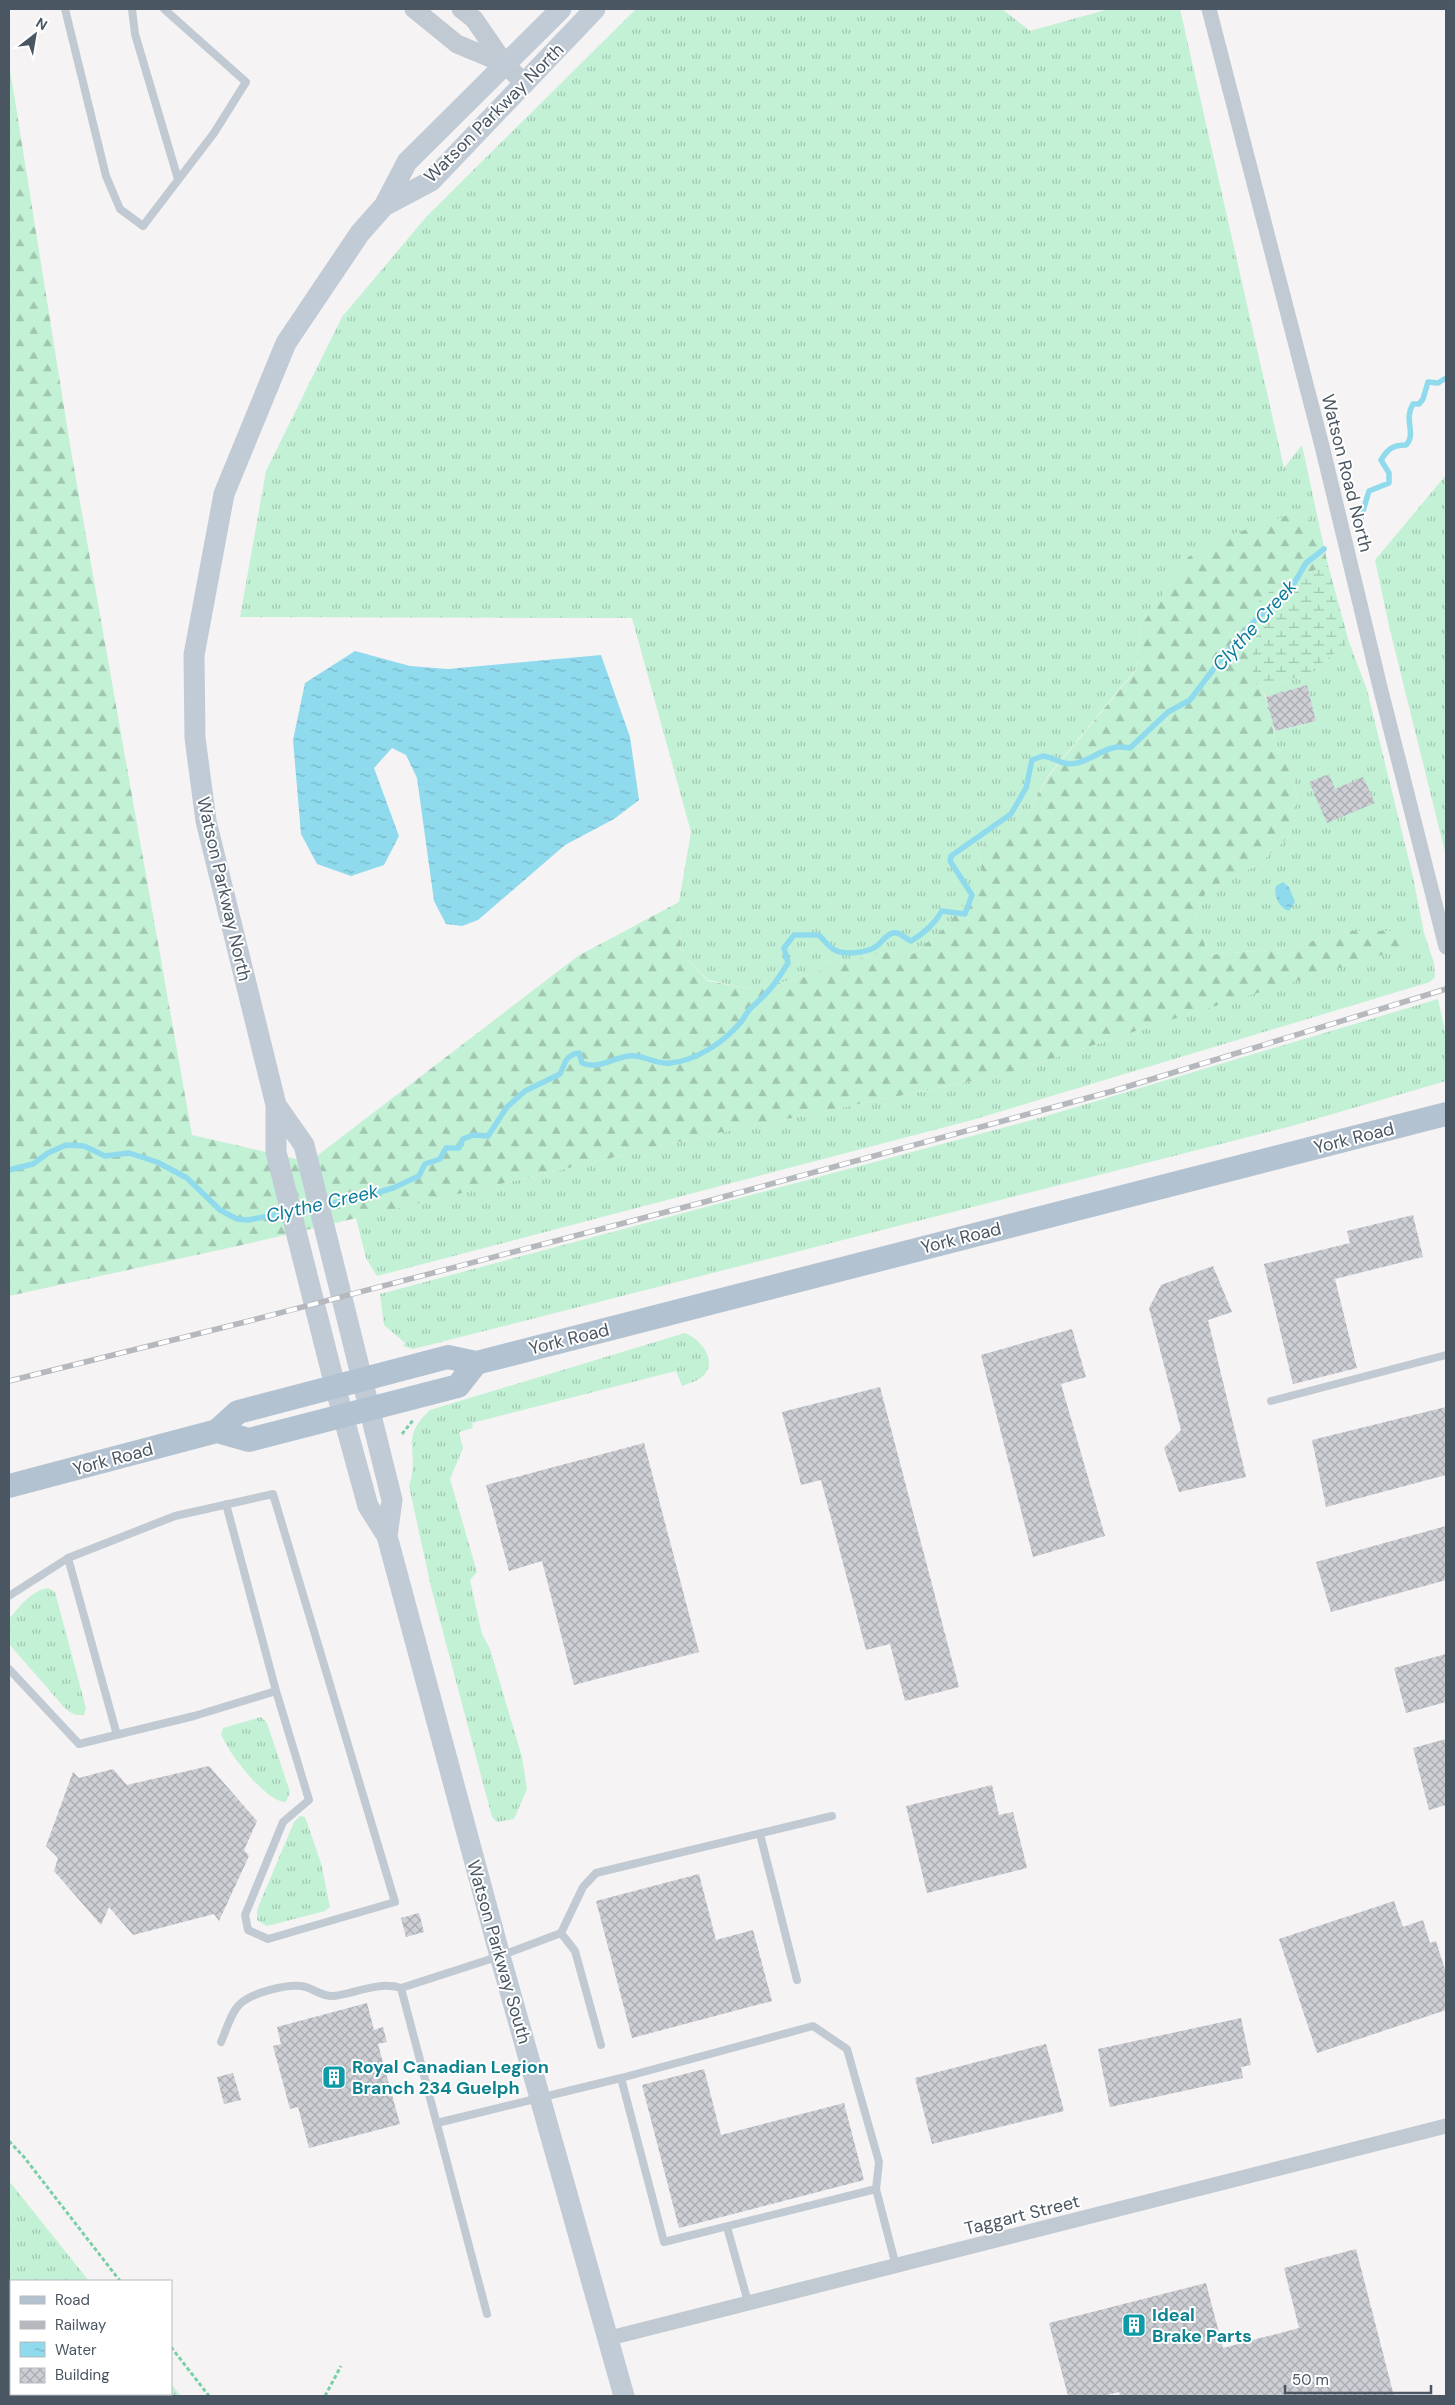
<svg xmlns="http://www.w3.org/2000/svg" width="1455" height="2405" font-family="'DM Sans',sans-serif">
<defs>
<pattern id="grass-tufts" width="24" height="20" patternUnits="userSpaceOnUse" patternTransform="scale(1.25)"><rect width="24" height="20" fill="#c3f1d5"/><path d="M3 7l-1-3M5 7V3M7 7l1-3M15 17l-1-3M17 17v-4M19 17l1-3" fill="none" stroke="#a0c6b0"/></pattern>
<pattern id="forest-firs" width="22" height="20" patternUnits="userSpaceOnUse" patternTransform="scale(1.25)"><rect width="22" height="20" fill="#c3f1d5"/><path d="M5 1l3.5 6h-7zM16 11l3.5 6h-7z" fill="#a0c6b0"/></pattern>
<pattern id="wetland-marsh" width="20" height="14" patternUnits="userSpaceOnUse" patternTransform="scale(1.25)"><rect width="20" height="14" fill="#c3f1d5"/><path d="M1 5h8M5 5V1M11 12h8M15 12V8" fill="none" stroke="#a0c6b0"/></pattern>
<pattern id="water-ripples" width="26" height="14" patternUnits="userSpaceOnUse" patternTransform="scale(1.25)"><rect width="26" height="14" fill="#90daee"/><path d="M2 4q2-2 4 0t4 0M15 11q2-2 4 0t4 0" fill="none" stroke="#78b4c4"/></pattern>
<pattern id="building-cross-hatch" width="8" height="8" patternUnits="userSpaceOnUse" patternTransform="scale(1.25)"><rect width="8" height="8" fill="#cdcfd5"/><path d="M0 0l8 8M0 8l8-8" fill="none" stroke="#a8abb0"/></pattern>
</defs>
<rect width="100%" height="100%" fill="#f5f3f3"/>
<path fill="url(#grass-tufts)" d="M636,9H1002L1030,31L1109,9H1180L1284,468L1302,445L1320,529L1300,511L1141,626L1136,669L1047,777L1021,825L977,850L985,881L942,930L913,954L892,951L841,963L801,978L750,989L708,980L681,954L679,902L691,832L632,618L240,617L266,471L342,317L427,216Z
M1446,475V856L1389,626L1375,560Z
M1349,642L1367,690L1413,877L1424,933L1434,963L1435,977L1430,982L972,1120L377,1276L366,1258L356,1218L708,1135L1006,1074L1157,1024L1400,931H1351L1282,949L1207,955L1195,916L1207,890L1257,865L1289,837L1298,803L1294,780L1273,738L1275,731L1316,721L1307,685L1266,697L1260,686L1305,676Z
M1438,999L1446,1036V1081L1288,1127L413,1349L403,1346L405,1343L384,1325L380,1294L1043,1117Z
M685,1333C700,1339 718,1360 704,1375C699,1381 689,1383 682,1386L676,1371L472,1423L473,1428L459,1432L463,1448L450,1479L477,1572L470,1580L482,1634L490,1649L522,1757L527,1789L514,1819L497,1822L492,1817L431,1587L409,1486C421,1450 398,1440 430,1410Z
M48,1588L55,1592L86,1708L84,1715C76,1716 70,1713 64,1707L9,1644V1619C20,1606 31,1591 48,1588Z
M261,1717L267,1723L290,1792L286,1802C267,1804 227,1751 221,1734L223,1728Z
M300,1816L305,1817L321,1863L330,1907L325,1911L267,1926L257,1920V1910L294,1822Z
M9,2181L89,2281H11V2394H171V2384L181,2396H9Z"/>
<path fill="url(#forest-firs)" d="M9,63L71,451L192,1135L309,1162L578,956L679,902L681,954L708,981L750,989L801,978L841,963L892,951L913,954L942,930L985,881L977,850L1021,825L1047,778L1136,670L1141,626L1188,557L1233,534L1300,511L1320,529L1328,565L1277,585L1253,683L1260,686C1267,700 1276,722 1273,738L1294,780L1298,803L1289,837L1257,865L1207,890L1195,916L1208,955L1282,949L1351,931H1401L1407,947L1157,1024L1006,1074L708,1135L242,1245L9,1296Z"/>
<path fill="url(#wetland-marsh)" d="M1328,565L1349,642L1305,676L1260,686L1253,683V607L1277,585Z"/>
<path fill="url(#water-ripples)" d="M355,651L410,666L448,669L601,655L630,737L639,800L614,819L565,845L478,920L462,926L446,924L434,901L417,778L406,755L392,748L374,768L399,836L384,865L351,876L317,864L301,834L293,740L305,683Z
M1283,882L1289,887L1295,902L1289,911C1279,908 1273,895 1276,886Z"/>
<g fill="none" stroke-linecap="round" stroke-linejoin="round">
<path stroke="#90daee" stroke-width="5.5" d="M1360,521L1369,491L1389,483V473L1381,460C1388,449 1392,445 1406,445C1417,434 1403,420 1413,404H1419L1423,399L1428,382L1438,383L1446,378
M9,1170L33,1164L48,1153L66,1145L84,1146L105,1156L129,1153L157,1162L187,1178L220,1210L237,1219L248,1220L315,1207
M324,1205L366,1196L393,1188L419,1176L425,1164L440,1159L446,1148H459L463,1139L473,1135L488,1136L507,1107L525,1091L560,1074C565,1064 565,1055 579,1053L582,1063C599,1070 612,1058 629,1056C644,1054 655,1065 670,1063C696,1061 724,1042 741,1022C745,1017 747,1011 752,1007C771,990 774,985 788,963L784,948L794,935H819C823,939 827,945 833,949C843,956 869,953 878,945C882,941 890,931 897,933C902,934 906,939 911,941C924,933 934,925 942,911L965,914L972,895L950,861L951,856L1011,814L1026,788L1032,760L1043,756C1057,758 1061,766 1077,763C1098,758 1106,743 1130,748L1168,712L1190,700L1228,650L1259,616L1268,610L1293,585L1306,563L1324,549
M9,2388L11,2387"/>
</g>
<path fill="url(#building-cross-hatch)" d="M1307,685L1316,721L1275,731L1266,697Z
M1329,774L1335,789L1363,777L1375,803L1327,823L1309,782Z
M1413,1215L1423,1257L1335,1279L1357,1368L1293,1384L1264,1264L1350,1243L1347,1231Z
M1213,1266L1232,1312L1208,1320L1246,1477L1179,1492L1164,1448L1181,1430L1149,1308L1161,1285Z
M1072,1329L1086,1377L1061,1384L1105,1536L1033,1557L981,1355Z
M880,1387L959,1687L905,1701L890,1644L866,1650L821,1480L801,1485L782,1412Z
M1446,1407V1475L1326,1507L1312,1440Z
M644,1443L699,1652L574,1685L542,1561L509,1571L486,1485Z
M1446,1526V1580L1331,1612L1316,1562Z
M1446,1654V1702L1406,1713L1394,1668Z
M1446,1739V1805L1429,1810L1413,1748Z
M209,1766L257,1821L244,1850L249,1856L219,1921L214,1914L133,1935L109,1907L101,1925L54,1871L58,1858L46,1846L73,1772L79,1778L113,1769L127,1785Z
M992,1785L999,1815L1013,1812L1027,1868L927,1893L906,1806Z
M699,1874L716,1940L753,1930L772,2001L632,2038L596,1901Z
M1394,1901L1403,1927L1423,1920L1430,1943L1436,1941L1446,1973V2010L1317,2053L1279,1939Z
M419,1913L424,1932L406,1937L401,1918Z
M367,2003L374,2030L383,2027L387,2042L378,2044L400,2124L309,2148L298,2107L290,2109L273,2046L281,2044L277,2027Z
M1241,2018L1251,2065L1241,2067L1243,2078L1110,2107L1098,2049Z
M1046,2044L1064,2111L932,2144L915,2078Z
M704,2069L721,2135L844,2103L864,2180L679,2228L642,2085Z
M233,2073L241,2100L224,2104L217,2077Z
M1356,2249L1394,2396H1120L1119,2392L1104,2396H1068L1049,2323L1206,2283L1223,2348L1299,2328L1284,2268Z"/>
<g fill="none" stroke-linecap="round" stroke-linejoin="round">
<path stroke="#7ad0a6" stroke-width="3" stroke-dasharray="4 2.5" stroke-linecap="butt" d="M402,1434L414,1419
M9,2141L24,2157L120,2281
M171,2347L209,2396
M9,2356L11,2355
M325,2396L341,2366"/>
<path stroke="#c1cad2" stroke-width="8" d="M65,9L106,176L120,209L143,226L214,133L246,82L164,9
M132,9L135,34L178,179
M1271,1401L1446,1355
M9,1596L68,1558
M9,1669L79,1744L194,1716L276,1691
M117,1735L68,1558L175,1516L273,1494L395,1902L268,1939L248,1930L245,1915L283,1822L309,1800L276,1691L226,1504
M760,1834L797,1980
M561,1933L575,1951L601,2045
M221,2042C226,2031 231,2012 240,2004C251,1993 286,1984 301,1986C313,1987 320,1997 334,1996C356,1993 379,1981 401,1988
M621,2078L664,2242L876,2189
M437,2123L621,2078L813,2026L847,2049L879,2162L876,2189L896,2266
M727,2227L748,2302
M487,2314L401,1988L500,1956L561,1933L583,1887L596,1873L832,1816"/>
<path stroke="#c1cad2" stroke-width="15" d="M1209,9L1322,446L1380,687L1446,947
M606,2339L1446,2126"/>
<path stroke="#c1cad2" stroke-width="19" d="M414,9L457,44L505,64
M461,9L474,19L505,64L525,84"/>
<path stroke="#c1cbd6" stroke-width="21" d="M561,9L407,162L384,206L360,233L286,343L224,494L194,655L195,738L206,821L276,1105V1152L335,1386L368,1506L387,1536L500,1956L624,2396
M384,206L431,181L595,9
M276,1105L304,1145L392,1500L387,1536"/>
<path stroke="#b3c2d1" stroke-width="24" d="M217,1431L249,1440L458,1386L476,1363
M9,1486L217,1431L238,1412L448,1357L476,1363L1446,1114"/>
<g stroke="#b5b8bd" stroke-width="5.5">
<path id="rail" d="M9,1381L249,1321L708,1201L1113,1091L1446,989"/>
</g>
<use href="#rail" stroke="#fff" stroke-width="4" stroke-dasharray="11" stroke-linecap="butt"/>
</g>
<defs>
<g id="building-square" transform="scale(1.25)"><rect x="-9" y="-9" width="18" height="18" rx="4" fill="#0f9aa8" stroke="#fff"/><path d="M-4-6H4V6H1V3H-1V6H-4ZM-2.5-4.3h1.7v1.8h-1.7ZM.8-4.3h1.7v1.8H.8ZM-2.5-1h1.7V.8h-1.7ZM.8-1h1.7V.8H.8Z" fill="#fff"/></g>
</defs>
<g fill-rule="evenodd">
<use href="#building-square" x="334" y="2077"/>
<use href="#building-square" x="1134" y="2325"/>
</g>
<g text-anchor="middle" stroke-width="4" stroke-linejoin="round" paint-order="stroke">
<g font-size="18" fill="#4a5661" stroke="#fff">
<text transform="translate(494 113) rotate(-45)" y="6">Watson Parkway North</text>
<text transform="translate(1347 473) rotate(76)" y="6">Watson Road North</text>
<text transform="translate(224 889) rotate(77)" y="6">Watson Parkway North</text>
<text transform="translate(1354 1138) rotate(-14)" y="6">York Road</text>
<text transform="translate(961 1238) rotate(-14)" y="6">York Road</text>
<text transform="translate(569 1339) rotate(-14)" y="6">York Road</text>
<text transform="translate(113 1459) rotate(-15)" y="6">York Road</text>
<text transform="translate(499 1952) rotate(74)" y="6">Watson Parkway South</text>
<text transform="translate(1022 2215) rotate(-14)" y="6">Taggart Street</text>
</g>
<g font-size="18" font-weight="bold" fill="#0d838f" stroke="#fff" text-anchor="start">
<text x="352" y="2073">Royal Canadian Legion<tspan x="352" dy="21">Branch 234 Guelph</tspan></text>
<text x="1152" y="2321">Ideal<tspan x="1152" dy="21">Brake Parts</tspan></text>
</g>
<g font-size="19" font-style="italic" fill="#0c7c9b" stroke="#fff">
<text transform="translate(1254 625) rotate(-48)" y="7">Clythe Creek</text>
<text transform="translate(322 1203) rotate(-13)" y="7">Clythe Creek</text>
</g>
</g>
<rect width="1455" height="2405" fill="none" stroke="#4a5661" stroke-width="20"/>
<rect x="10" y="2280" width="162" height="115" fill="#ffffff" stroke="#b7bbc0"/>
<rect x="20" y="2296" width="25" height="8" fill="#b3c2d1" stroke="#b7bbc0"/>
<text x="55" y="2305" font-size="15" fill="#4a5661">Road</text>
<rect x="20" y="2321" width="25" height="8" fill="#b5b8bd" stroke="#b7bbc0"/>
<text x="55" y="2330" font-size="15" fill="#4a5661">Railway</text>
<rect x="20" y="2342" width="25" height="15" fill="url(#water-ripples)" stroke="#b7bbc0"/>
<text x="55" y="2355" font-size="15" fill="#4a5661">Water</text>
<rect x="20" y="2368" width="25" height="15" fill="url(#building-cross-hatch)" stroke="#b7bbc0"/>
<text x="55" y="2380" font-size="15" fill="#4a5661">Building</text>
<g transform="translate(35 35) rotate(31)" stroke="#ffffff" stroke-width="4" paint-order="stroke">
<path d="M0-4L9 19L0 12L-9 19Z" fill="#4a5661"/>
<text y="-8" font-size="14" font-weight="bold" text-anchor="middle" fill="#4a5661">N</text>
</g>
<path d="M1285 2385v8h146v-8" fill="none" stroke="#4a5661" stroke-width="2.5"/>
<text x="1292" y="2385" font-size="15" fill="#4a5661" stroke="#ffffff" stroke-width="4" paint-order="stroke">50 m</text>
</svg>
